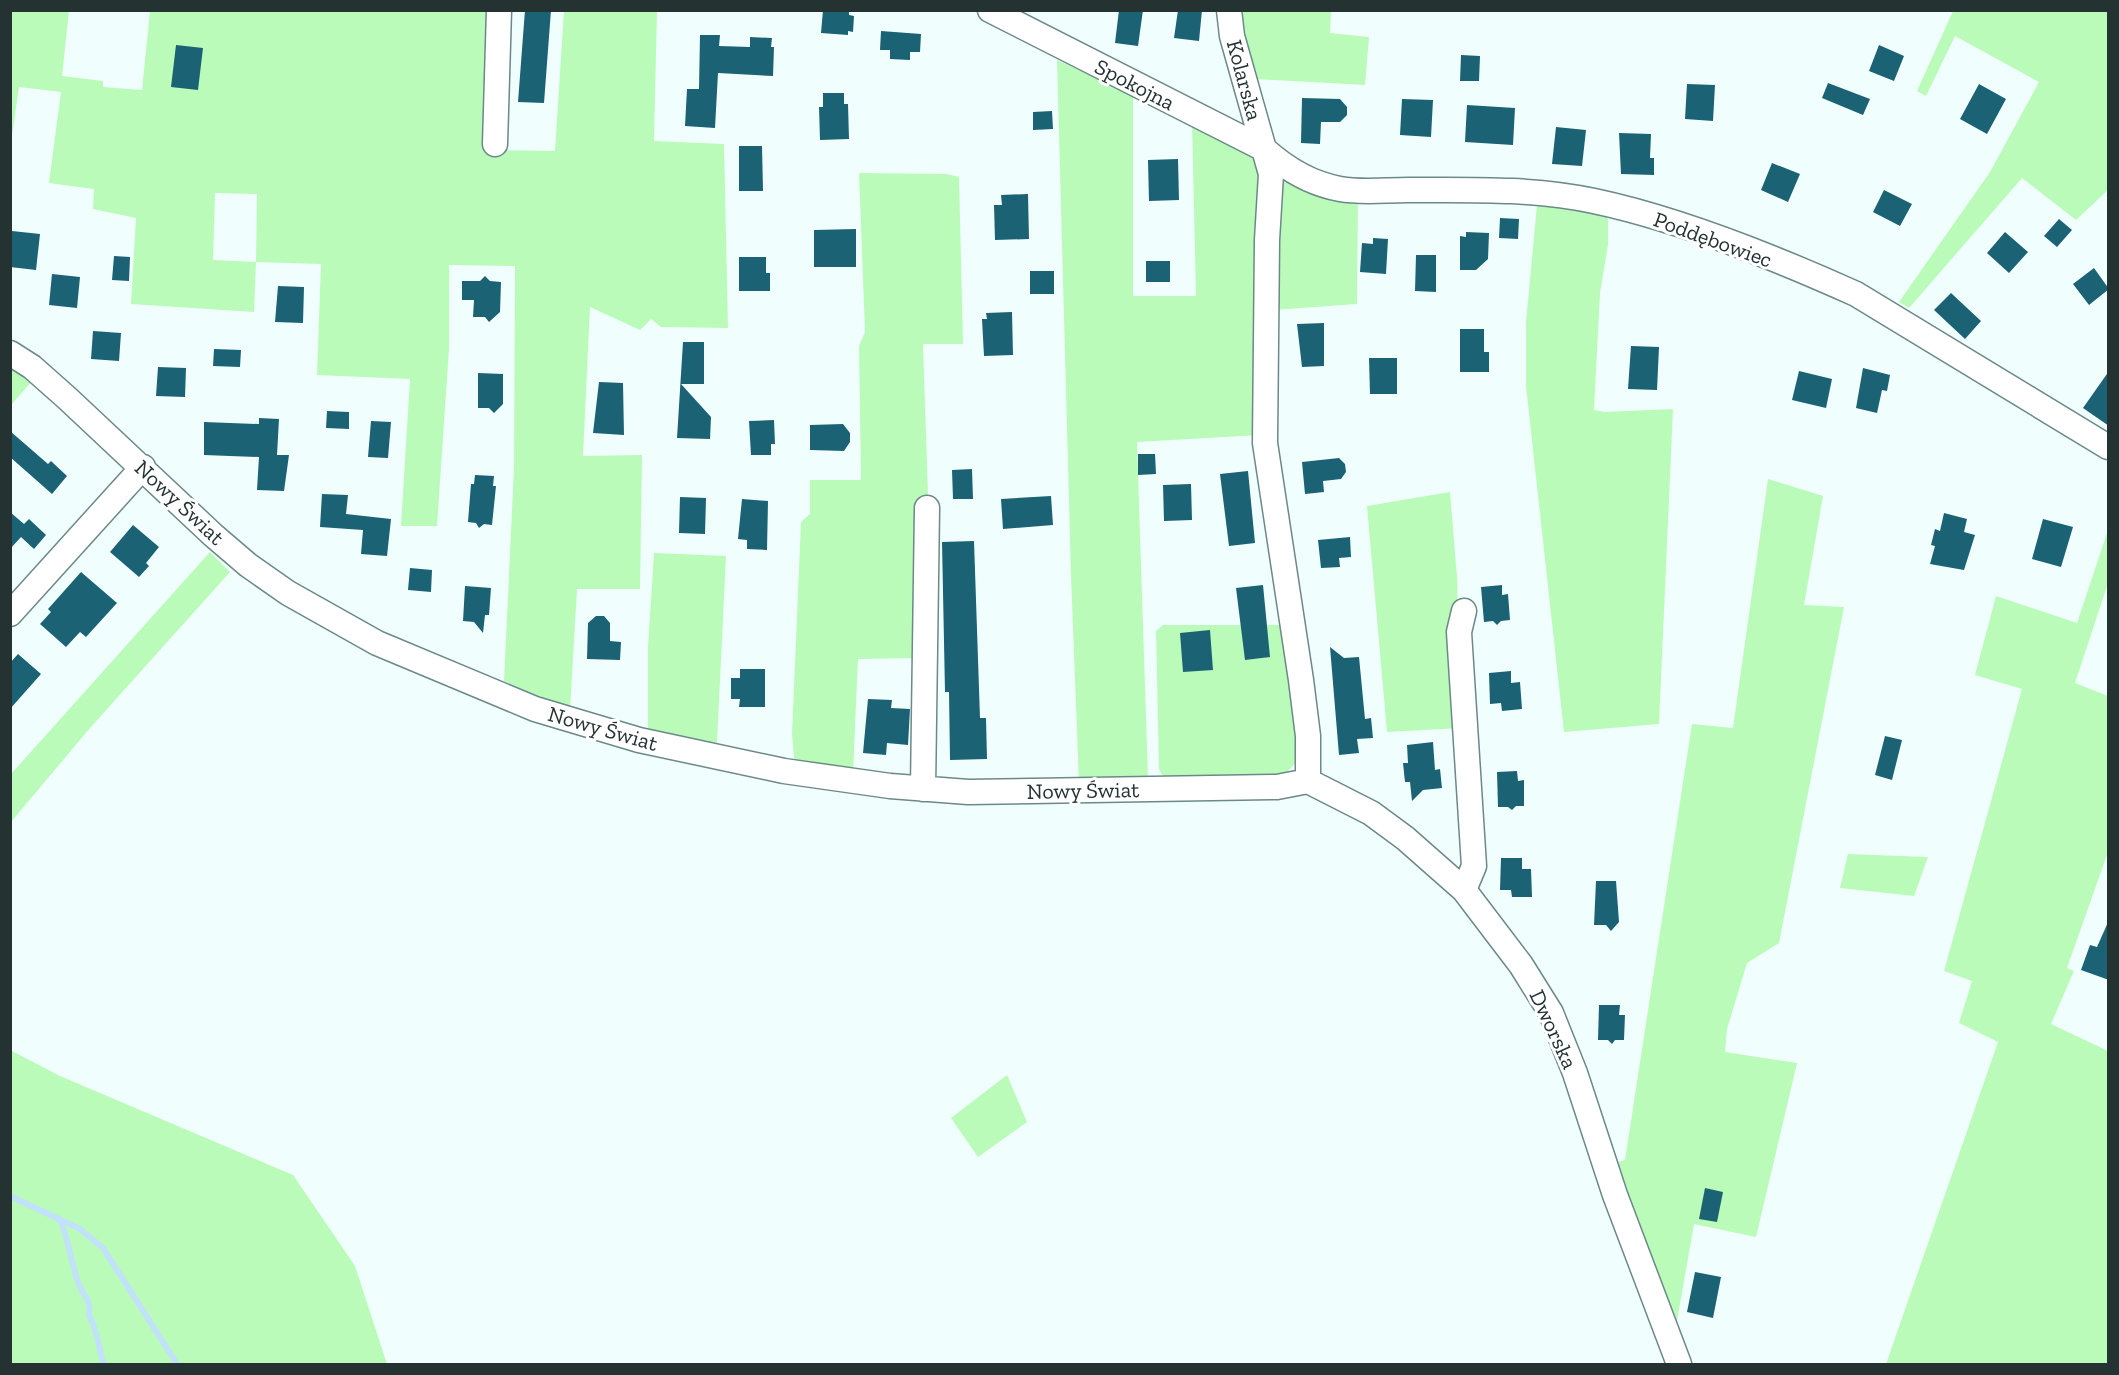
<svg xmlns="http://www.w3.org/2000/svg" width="2119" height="1375" font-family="'Zilla Slab',serif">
<rect width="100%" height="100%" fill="#f1fefe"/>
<path fill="#bbfbb9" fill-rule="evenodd" d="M11,11H69L62,76L103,81V87L142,90L150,11H492L488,150L555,151L564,11H657L654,141L724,144L728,328L661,327L651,319L640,330L590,307L583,456L642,455L640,589H577L570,710L504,681L514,468L515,266L449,265V349L437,526H401L410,379L317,375L321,264L256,262L254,312L131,304L136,218L93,209L94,189L49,183L61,92L19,87L11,142ZM215,193L257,194L256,262L213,260Z
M1242,11H1331L1330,33L1369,37L1365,85L1254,79L1243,38Z
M1953,11H2108V190L2076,220L2022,178L1909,308L1899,302L1990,172L2039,82L1955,36L1926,96L1917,91Z
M1057,60L1133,95V296H1196L1192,121L1250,151L1263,167L1259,435L1137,442L1148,778L1079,784L1071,575Z
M859,173L946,174L959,177L963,344H923L928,494L920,502L917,658L858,659L853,774L800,765L794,758L792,734L801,522L810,514V480H861L859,346L865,332Z
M1290,181L1358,196L1357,304L1274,310L1278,193L1284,182Z
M1547,198L1600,209L1608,219V245L1600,293L1594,410L1605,412L1673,409L1659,724L1564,732L1526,386V322L1537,205Z
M11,364L32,381L11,405Z
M1768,479L1823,496L1804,605L1844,607L1779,943L1747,963L1727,1029L1725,1052L1797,1063L1756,1237L1694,1224L1674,1338L1614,1163L1625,1160L1692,724L1733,728Z
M1450,492L1457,577L1461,728L1387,732L1367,506Z
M2108,530V583L2075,683L2108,696V852L2067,968L2074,971L2051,1024L2108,1051V1364H1886L1998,1042L1959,1023L1972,981L1944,971L2022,689L1975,675L1996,596L2077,623Z
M210,552L230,572L90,728L11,822V774Z
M654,553L726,556L717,742L713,749L654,734L648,728V647Z
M1163,625H1285C1289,654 1309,736 1297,759C1292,770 1283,775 1273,780L1164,778L1159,769L1156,631Z
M1848,854L1928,857L1914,896L1840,888Z
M10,1050L60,1076L293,1175L355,1266L387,1364H11Z
M1007,1075L1027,1122L978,1157L951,1118Z"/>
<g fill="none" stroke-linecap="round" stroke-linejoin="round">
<path stroke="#c2e1fb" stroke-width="6" d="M10,1196L80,1229L103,1248L177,1364
M61,1222C69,1242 71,1262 78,1282C83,1298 91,1296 89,1316C98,1330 98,1349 104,1364"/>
</g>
<path fill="#1b6274" d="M525,10H551L544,103L518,102Z
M823,10H849V15L854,16L853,32L848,31V35L821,33Z
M1119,10H1143L1138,46L1115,43Z
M1178,10H1202L1199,41L1174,38Z
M881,31L921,34L920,52H910V60L890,59V50H880Z
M700,35H720L719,46L750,47V37L772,38L771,47H774L773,76L718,73L715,128L685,126L687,89H699Z
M176,45L203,48L198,90L171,87Z
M1879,45L1904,56L1894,81L1869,71Z
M1461,55L1480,56L1479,81H1460Z
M1828,83L1870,99L1863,115L1822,98Z
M1687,84L1715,85L1713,121L1685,119Z
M1979,84L2006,99L1987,134L1960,119Z
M823,93H844V104H848L849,139L820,140L819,107H823Z
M1302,98L1340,99L1347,107V115L1340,122H1321L1320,144L1301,143Z
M1402,99L1433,100L1431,137L1400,135Z
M1467,105L1515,108L1513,145L1465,142Z
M1052,111L1053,129L1033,130V112Z
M1556,127L1586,130L1582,166L1552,164Z
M1619,133L1651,134L1650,158H1654V175L1621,174Z
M739,146H762L763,191H739Z
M1178,159L1179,200L1149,201L1148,160Z
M1772,163L1800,174L1788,202L1761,190Z
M1884,190L1912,204L1900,226L1873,212Z
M1028,194L1029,239L995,240L994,205H1002L1001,195Z
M1500,218L1519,219L1518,239L1499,238Z
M2059,219L2072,230L2057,247L2044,236Z
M856,229V267H814V230Z
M12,231L40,234L36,270L10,267Z
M1466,232L1489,233L1488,259L1476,270H1460V236L1466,237Z
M2005,232L2028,252L2009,273L1987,253Z
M1373,238L1388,239L1386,274L1360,272L1362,243L1373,244Z
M1416,255H1436V292L1415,291Z
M114,256L130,257L129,281L112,280Z
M739,257H766V273H770V291H739Z
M1146,261H1170V282H1146Z
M2094,268L2109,289L2089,305L2073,284Z
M1030,271H1054V294H1030Z
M52,274L80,277L77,308L49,305Z
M485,276L490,281L501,282L500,312L489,322L485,317H473L474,300H462V281H480Z
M278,286L304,287L303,323L275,322Z
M1951,293L1981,321L1965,339L1934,310Z
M1012,312L1013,355L984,356L982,319H987L986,313Z
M1324,323V366L1302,367L1297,324Z
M1460,329H1484V352H1489V372H1460Z
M93,331L121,333L119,361L91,359Z
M683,342H704V384H681L711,417L710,439L677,438Z
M1631,346L1659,347L1657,390L1628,389Z
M214,349L241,350L240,367L213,366Z
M1369,358H1397V394H1370Z
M158,367L186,368L185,397L156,396Z
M1863,368L1890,375L1887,391L1882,390L1877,413L1856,408Z
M1799,371L1832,379L1826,408L1792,400Z
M2109,371V426L2083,408Z
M478,373L503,374V404L494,413L489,408H478Z
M599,382L623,383L624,435L593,433Z
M327,411L349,412V429L326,428Z
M259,418L279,419L277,455H289L284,491L257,490L259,457L204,455V422L259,424Z
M774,420L775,444H771V455H751L749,421Z
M371,421L391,422L388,458L368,457Z
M843,424L850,433V442L844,451L810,450V425Z
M10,431L48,464L51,461L67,476L52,494L10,457Z
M1138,454H1155L1156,474L1138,475Z
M1339,458L1345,464L1346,472L1341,479L1323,481L1324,492L1305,494L1302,462Z
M972,469L973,499H953L952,470Z
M1248,471L1255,543L1229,546L1220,474Z
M475,475L494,476L493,486H496L492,525L484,524L479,528L476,523L468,522L471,484H474Z
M1191,484L1192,520L1164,521L1163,485Z
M322,494L348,495L346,514L391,519L387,556L361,554L363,530L320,527Z
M1051,496L1053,525L1003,529L1001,499Z
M680,497L706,498L705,534L679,533Z
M742,499L768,501L767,550L747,549V540L738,539Z
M10,512L24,524L29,519L46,535L34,549L21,537L10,549Z
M1944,513L1967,519L1964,532L1975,535L1964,570L1930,564L1935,546L1931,545L1935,529L1940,531Z
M2043,519L2073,527L2061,567L2032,559Z
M133,525L159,547L146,563L149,566L139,577L110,552Z
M1350,537L1351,557L1339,558L1340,567L1321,568L1318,540Z
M974,541L980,718H986L987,759L950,760L949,692H945L942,542Z
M410,568L432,570L431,592L408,590Z
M81,572L117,603L86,637L80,632L66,647L40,624L51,612L48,609Z
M1263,585L1270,657L1245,660L1236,588Z
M1502,585V595L1508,594L1510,620L1501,621L1497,625L1493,621L1484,622L1481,587Z
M465,586L491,588L489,615H485L483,633L474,622L463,621Z
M596,616H604L610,623V641L621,642L620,660L587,659L588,623Z
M1210,630L1213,670L1183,672L1180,633Z
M1330,647L1344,658L1359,657L1365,719L1371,718L1373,738L1357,739L1359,753L1339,755Z
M18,654L41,674L10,709V663Z
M740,669H765V707H739L740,699H731V678H740Z
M1511,671V683L1520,682L1522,709L1502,711L1501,703L1490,704L1489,673Z
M868,699L892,700L891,708L910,709L908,745L887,743L886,755L863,753Z
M1885,736L1902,740L1892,780L1875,775Z
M1433,742L1435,770L1440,769L1442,788L1423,790L1412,801L1410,782H1405L1403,763H1408L1407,745Z
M1517,771L1518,781L1524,780V806H1516L1512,810L1508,807H1498L1497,772Z
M1501,858H1522V869H1531L1532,897H1512L1511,890H1500Z
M1596,881H1616L1619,922L1611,931L1606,925H1594Z
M2109,920V980L2081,970L2090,945L2097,947Z
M1599,1005H1620L1619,1015H1625L1624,1040H1615L1612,1044L1608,1040H1598Z
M1705,1188L1723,1192L1717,1222L1699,1219Z
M1695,1272L1721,1277L1713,1318L1687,1312Z"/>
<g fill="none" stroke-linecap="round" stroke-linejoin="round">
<g stroke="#6b8988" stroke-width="27">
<path id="minor" d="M990,10L1264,149C1285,168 1312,184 1340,189C1361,193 1386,190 1408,190C1470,190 1533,188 1594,201C1679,219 1776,258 1856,294L2108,447
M1229,10L1232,36L1271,174L1267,240L1265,443L1301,680L1308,736V781
M495,144L499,10
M10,353L32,367L67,398L213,535L248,565L288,593L377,643L535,709L639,740L784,771L890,786L968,792L1277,787L1308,781
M1464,611L1459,632L1474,866L1464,890
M10,614L143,467
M1308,781L1371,813L1405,838L1464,890L1521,965L1551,1013L1575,1073L1615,1195L1679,1364
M923,789L927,508"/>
</g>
<use href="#minor" stroke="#fff" stroke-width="24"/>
</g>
<g text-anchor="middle" stroke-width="6" stroke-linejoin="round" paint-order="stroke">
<g font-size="22" fill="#253232" stroke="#fff">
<text transform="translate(1245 80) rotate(75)" y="8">Kolarska</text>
<text transform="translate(1135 84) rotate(27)" y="8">Spokojna</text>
<text transform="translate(1713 239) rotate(20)" y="8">Poddębowiec</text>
<text transform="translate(180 502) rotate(43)" y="8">Nowy Świat</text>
<text transform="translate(603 728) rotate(16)" y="8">Nowy Świat</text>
<text transform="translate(1083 790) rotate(-1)" y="8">Nowy Świat</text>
<text transform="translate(1554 1029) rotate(65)" y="8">Dworska</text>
</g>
</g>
<rect width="2119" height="1375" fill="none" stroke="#253232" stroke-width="24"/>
</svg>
